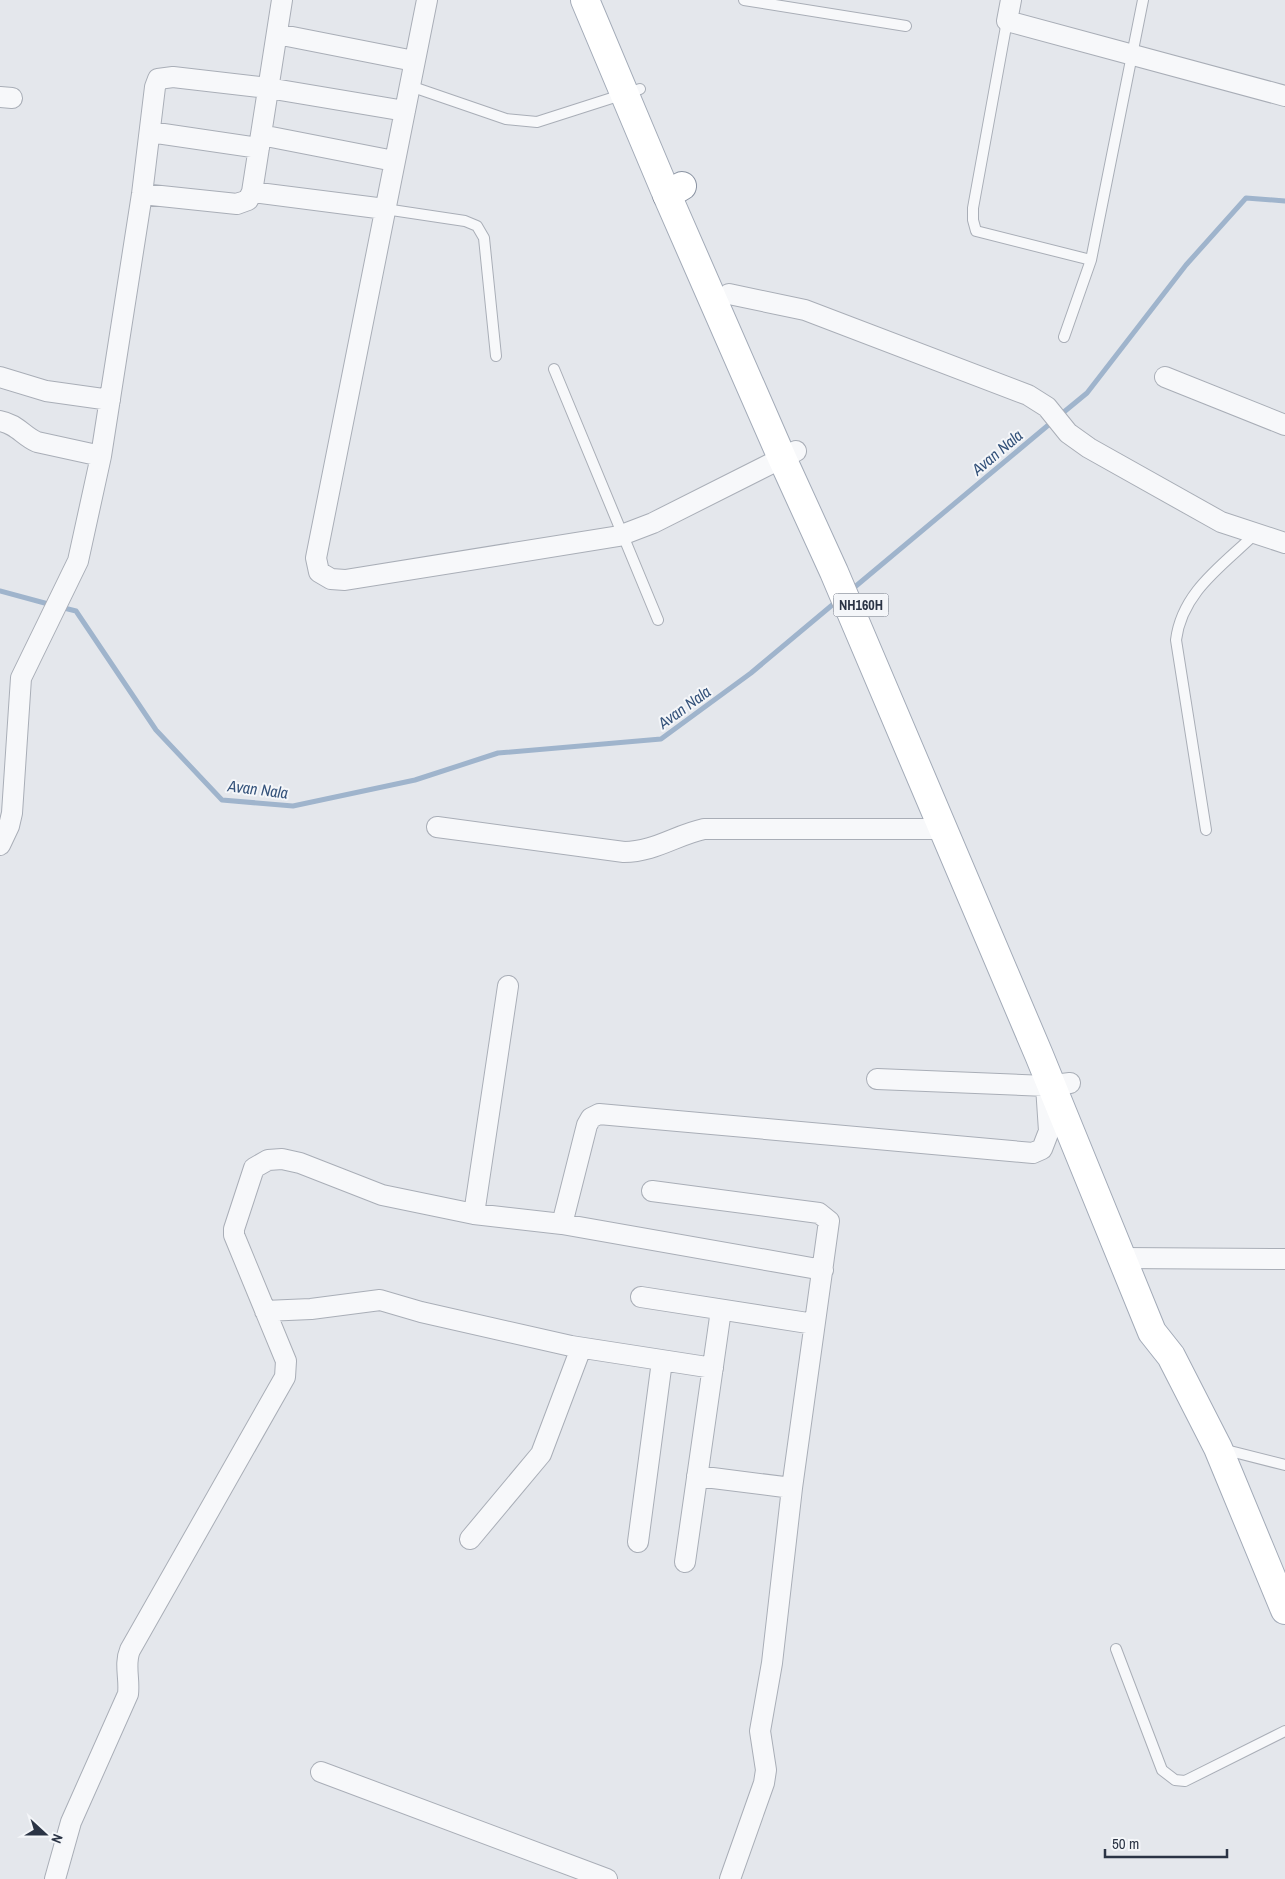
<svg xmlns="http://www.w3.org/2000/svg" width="1285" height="1879" font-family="'Archivo Narrow',sans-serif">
<rect width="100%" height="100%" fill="#e4e7ec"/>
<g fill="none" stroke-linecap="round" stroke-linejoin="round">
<path stroke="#9fb4cc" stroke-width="5" d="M1059,416L1087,393L1186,265L1246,198L1285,201
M0,591L52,605
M850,591L1052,422
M60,607L76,611L156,730L222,800L293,806L415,780L498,753L661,739L751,673L837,601"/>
<g stroke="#a9aeb7" stroke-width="12">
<path id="service" d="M744,0L906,26
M1007,21L973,208V220L976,231L1091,260
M410,86L506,119L537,122L640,89
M385,209L465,221L477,226L484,238L496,356
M1064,337L1091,260L1143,0
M554,369L658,620
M1206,830L1176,640C1182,592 1222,566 1255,534
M1222,1449L1285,1465
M1116,1649L1162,1770L1175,1780L1185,1781L1285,1731"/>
</g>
<g stroke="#a9aeb7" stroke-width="22">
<path id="minor" d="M427,0L316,558L319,572L331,579L345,580L619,536L653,523L796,451
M1011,0L1007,21L1285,96
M277,34L414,61
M0,97L12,98
M150,132L259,148
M261,135L394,161
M252,192L385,209
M142,194L237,204L248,200L252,192L282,0
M729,294L805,310L1028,395L1047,407L1068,433L1089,448L1221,522L1285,543
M0,377L46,391L110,400
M1165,377L1285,425
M0,421C17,424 23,436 37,442L101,456
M437,827L624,852C654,852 676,835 704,829H943
M0,845L9,826L12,813L21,678L78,561L101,456L142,194L155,87L158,79L173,77L268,88L405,111
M877,1079L1046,1086L1070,1083
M652,1191L819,1213L829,1221L792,1488L772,1663L760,1731L766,1770L764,1783L730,1879
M474,1214L508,986
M562,1224L587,1125L591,1118L599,1114L1033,1153L1042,1149L1049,1131L1046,1086
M1122,1258L1285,1259
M641,1297L814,1324
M265,1311L311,1309L380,1300L421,1312L571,1346L713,1368
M697,1476L792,1488
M470,1539L541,1454L581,1348
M638,1542L662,1361
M685,1562L721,1310
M321,1772L607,1879
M55,1879L71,1822L128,1694C130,1679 124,1664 130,1650L285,1377L286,1361L234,1235V1229L254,1168L268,1160L282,1159L300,1163L382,1195L474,1214L562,1224L823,1270"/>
</g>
<g stroke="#a3abb8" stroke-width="30">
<path id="primary" d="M585,0L667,195L782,458L834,572L1039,1055L1152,1332L1171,1356L1218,1448L1285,1610"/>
</g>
<g stroke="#8b94a3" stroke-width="30">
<path id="trunk" d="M667,195L682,186"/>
</g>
<use href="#service" stroke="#f7f8fa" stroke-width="10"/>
<use href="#minor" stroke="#f7f8fa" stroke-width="20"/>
<use href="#primary" stroke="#fff" stroke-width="28"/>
<use href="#trunk" stroke="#fff" stroke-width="28"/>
</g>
<g text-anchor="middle" stroke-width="4" stroke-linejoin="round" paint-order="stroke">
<rect fill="#f4f6f9" stroke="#676e7b" stroke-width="1" x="833.5" y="593.5" width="55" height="23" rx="4"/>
<g font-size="14" font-weight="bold" fill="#2b3445">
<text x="861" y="610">NH160H</text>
</g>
<g font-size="16" font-style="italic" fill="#34527a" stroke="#f4f6f9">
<text transform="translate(997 452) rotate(-40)" y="6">Avan Nala</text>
<text transform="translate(684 707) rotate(-36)" y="6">Avan Nala</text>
<text transform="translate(258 789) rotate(7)" y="6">Avan Nala</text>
</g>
</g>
<g transform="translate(45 1834) rotate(111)" stroke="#f4f6f9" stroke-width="4" paint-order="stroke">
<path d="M0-4L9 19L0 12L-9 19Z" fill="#2b3445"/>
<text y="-8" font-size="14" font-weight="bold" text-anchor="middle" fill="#2b3445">N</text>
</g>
<path d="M1105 1849v8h122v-8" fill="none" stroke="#2b3445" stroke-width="2.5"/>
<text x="1112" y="1849" font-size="15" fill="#2b3445" stroke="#f4f6f9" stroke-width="4" paint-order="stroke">50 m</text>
</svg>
